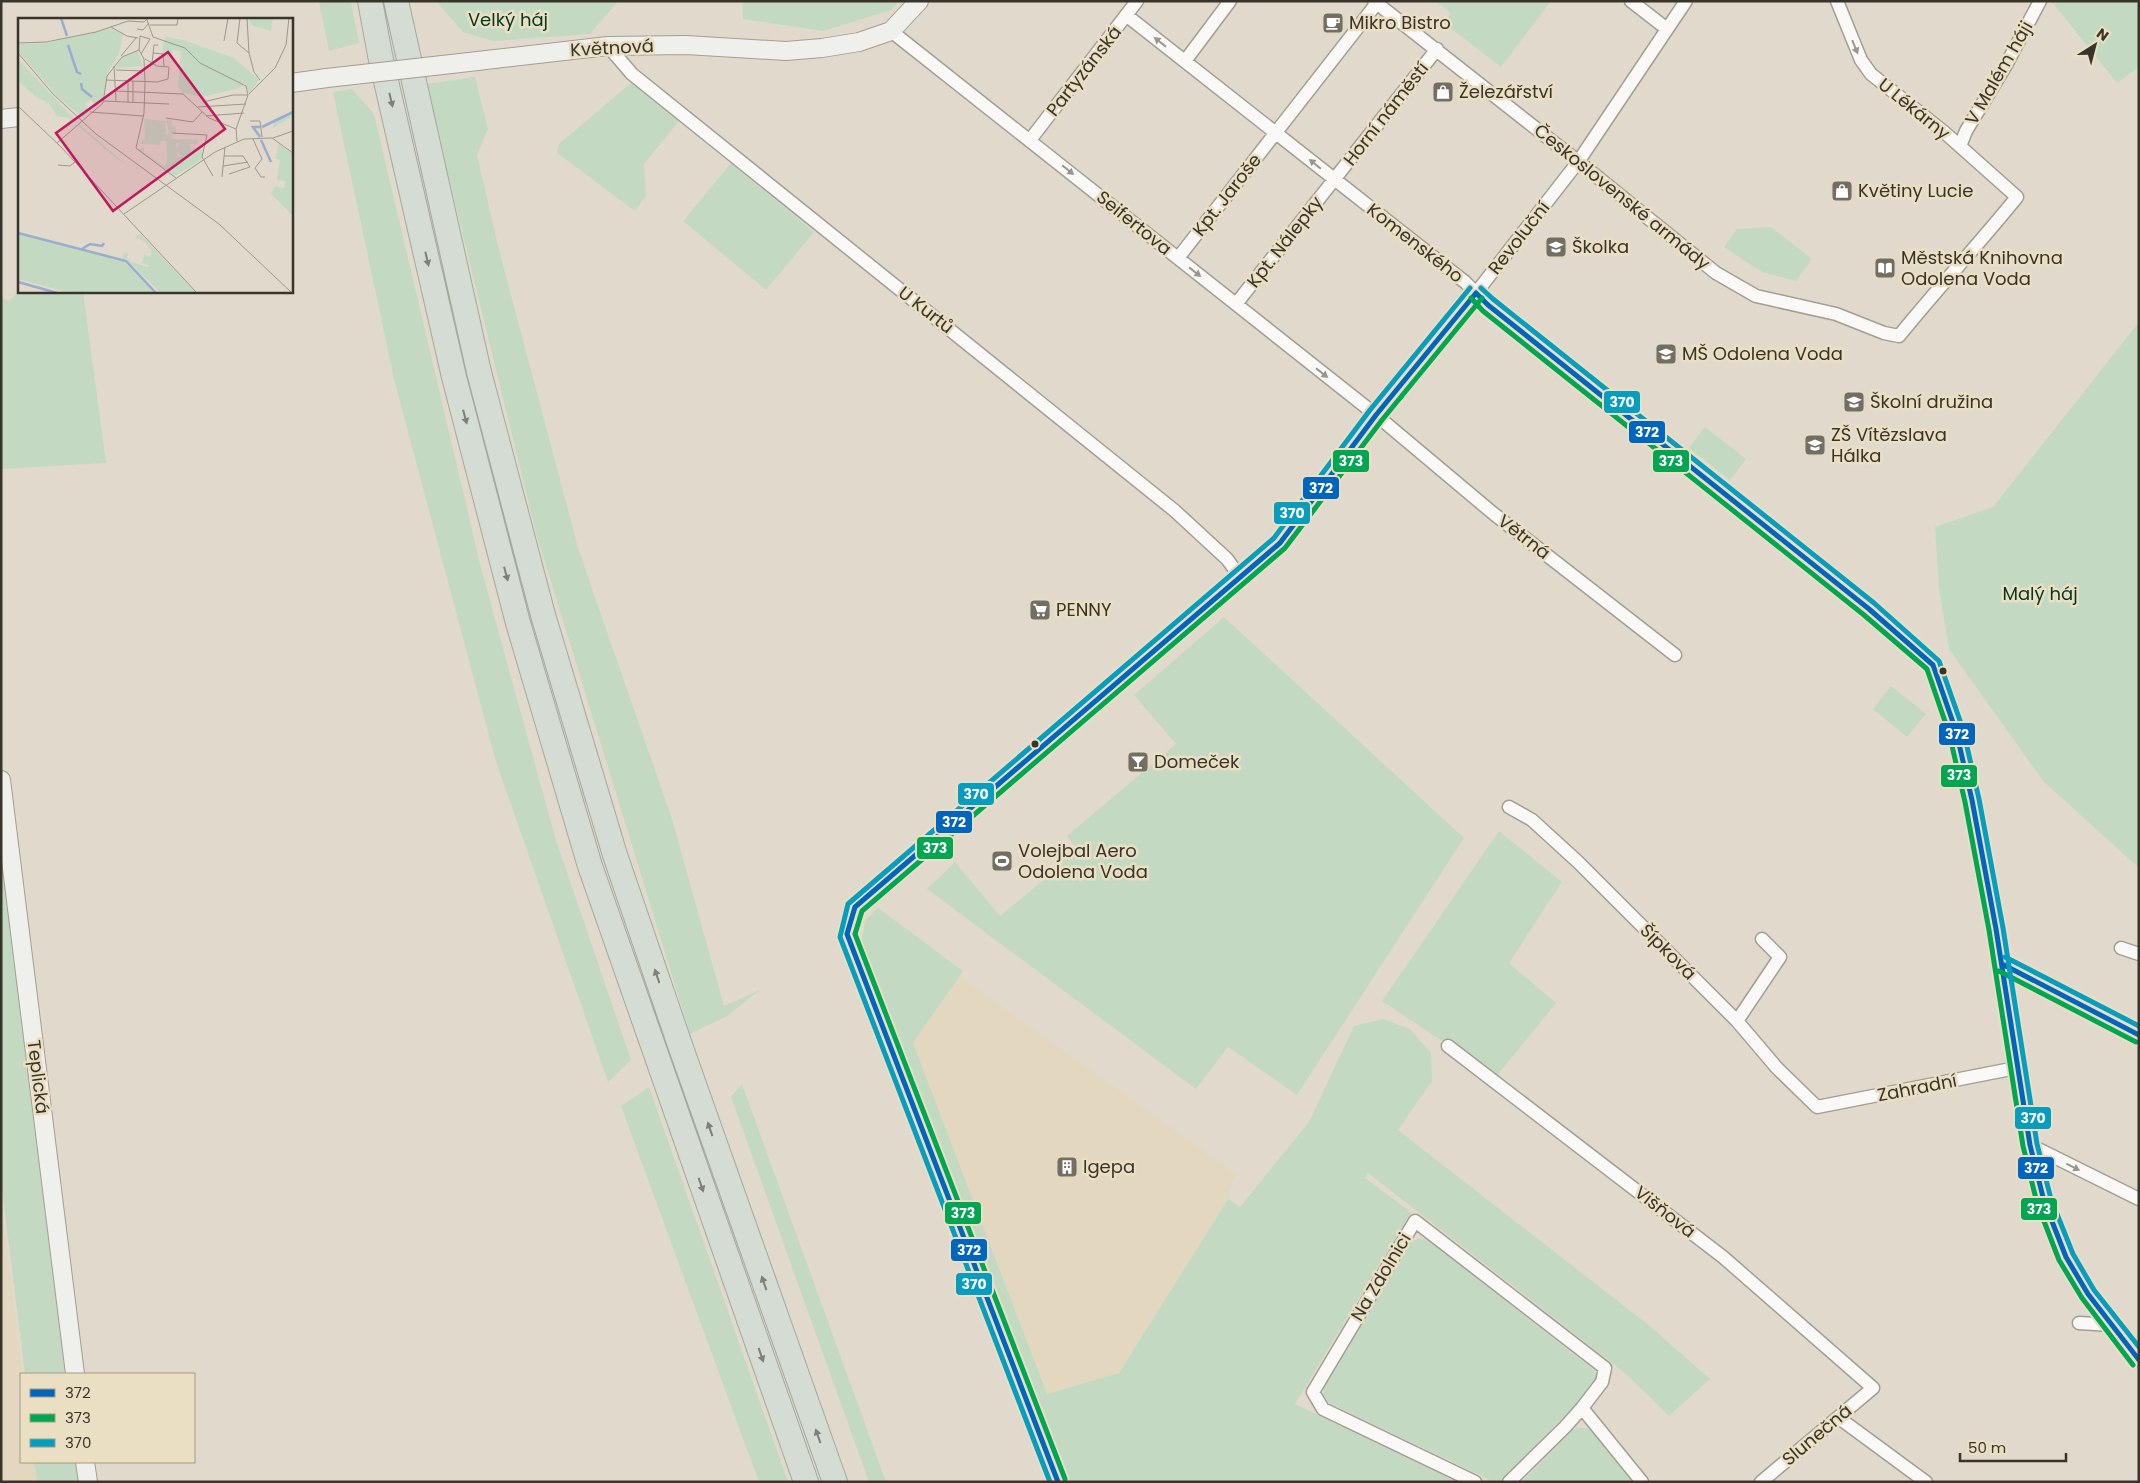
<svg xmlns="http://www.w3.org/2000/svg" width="2140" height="1483" font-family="Poppins,sans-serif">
<rect width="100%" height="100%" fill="#e1dacc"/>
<path fill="#e3d8bf" d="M960,976L1236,1174L1225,1204L1119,1373L1047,1394L913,1043Z
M1,1202L23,1374H21V1462H34L37,1482H1Z"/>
<path fill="#c4d9c2" d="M319,1H351L359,43L329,51Z
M436,1H618L590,34L493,41L463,32Z
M742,1H899L891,10L823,31L743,19Z
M1435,1H1551L1501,67L1444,23L1451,13Z
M2051,1H2139V67L2117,83Z
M475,77L488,129L477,155L499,250L579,551L672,819L724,1006L760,990L727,1016L690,1034L536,533L426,84Z
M632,82L679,121L644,164L646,196L635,211L557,153L559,144Z
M352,89L374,114L481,568L555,837L631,1060L608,1082L496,762L394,379L333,92Z
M731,163L814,232L766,290L683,221Z
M1771,227L1812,259L1796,281L1762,272L1724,247L1737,229Z
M19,291H83L106,463L1,469V297L9,301Z
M2139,322V868L2043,781L1949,649L1939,589L1935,527L1993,507Z
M1705,427L1746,459L1730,480L1689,448Z
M1224,617L1464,838L1297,1095L1228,1047L1196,1089L927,889L955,862L1000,916L1063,864L1061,861L1076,848L1067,836L1176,744L1134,695Z
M1891,686L1926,714L1907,737L1873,709Z
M1499,831L1562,882L1509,963L1556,1003L1496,1077L1382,1001Z
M1,845L65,1374H25L1,1180Z
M878,908L963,971L913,1043L1047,1394L1119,1373L1225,1204L1228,1199L1240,1207L1309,1122L1354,1026L1383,1019L1410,1029L1431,1053L1432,1081L1398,1130L1651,1327L1710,1379L1669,1416L1626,1374L1368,1173L1365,1178L1411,1212L1295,1404L1457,1482H1067L861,943L866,919Z
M742,1084L886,1482H869L731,1097Z
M649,1087L788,1482H759L621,1106Z
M1419,1238L1429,1240L1595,1371L1596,1376L1594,1386L1500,1481L1490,1480L1329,1403L1323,1394L1325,1384L1411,1242Z
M1578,1428H1587L1591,1431L1633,1482H1522L1572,1430Z
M34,1462H76L79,1482H37Z"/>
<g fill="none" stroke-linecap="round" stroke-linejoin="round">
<g stroke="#a39e92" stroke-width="15">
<path id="street" d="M1374,1L1585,167L1716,273L1756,296L1836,314L1884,333L1899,336C1937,289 1979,244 2017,197L1944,132L1871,74L1861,60L1837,1
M1631,1L1667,29
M1126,15L1465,282L1488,305L1869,609L1933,665L1956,731L1972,800L1996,929L2030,1145L2044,1201L2066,1257L2088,1294L2139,1360
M891,31L1376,415L1494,514L1675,655
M608,46L632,74L1175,511L1227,559L1241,578
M1185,61L1230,1
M1030,140L1137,1
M1960,146L1966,131L2006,65L2040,1
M1178,258L1377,3
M1236,304L1437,49
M1509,807L1532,820L1578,862L1737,1021L1777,1068L1817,1107L2016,1068
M2121,948L2139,954
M2002,964L2139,1035
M1737,1021L1780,957L1762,939
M1448,1046L1723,1257L1873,1388L1761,1482
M2030,1145L2139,1199
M2079,1323L2112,1325
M1582,1408L1642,1482
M1839,1418L1926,1482
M1058,1482L847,934L855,907L1280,543L1376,415L1476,293L1578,162L1686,1
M1475,1482L1323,1409L1313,1392L1415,1221L1605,1368L1602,1382L1582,1408L1565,1427L1509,1482"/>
</g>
<g stroke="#a39e92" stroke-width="20">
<path id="secondary" d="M469,62L608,46L686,45L786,51L822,48L859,42L891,31L919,1
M291,83L327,78
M1,119L19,117
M1,780L75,1374
M85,1462L88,1482"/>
</g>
<g stroke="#a3a89b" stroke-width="26">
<path id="highway" d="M370,1L380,55L454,377L518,623L590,866L806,1482
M396,1L479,372L543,615L615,855L680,1045L835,1482"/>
</g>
<use href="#street" stroke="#faf9f7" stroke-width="12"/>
<use href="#secondary" stroke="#eff0ec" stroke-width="18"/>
<use href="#highway" stroke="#d5dcd4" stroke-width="24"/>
<g stroke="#a39e92" stroke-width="20" stroke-linecap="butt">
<path id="secondary-bridge" d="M327,78L469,62"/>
</g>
<use href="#secondary-bridge" stroke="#eff0ec" stroke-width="18"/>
<g stroke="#eadec3" stroke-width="9">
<path id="bus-1" d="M1476,293L1488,305L1869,609L1933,665L1956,731L1972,800L1996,929L2030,1145L2044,1201L2066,1257L2088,1294L2139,1360
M2002,964L2139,1035
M1058,1482L847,934L855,907L1280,543L1376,415L1476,293"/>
</g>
<g stroke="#eadec3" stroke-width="9">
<path id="bus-2" d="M1471,298L1483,311L1864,615L1927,669L1949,733L1965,802L1989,930L2023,1146L2037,1203L2059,1260L2082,1298L2133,1365
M1999,971L2136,1042
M1065,1479L855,934L862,911L1285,548L1382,420L1482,298"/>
</g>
<g stroke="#eadec3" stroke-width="9">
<path id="bus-3" d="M1481,288L1493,299L1874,603L1939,661L1963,729L1979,799L2003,928L2037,1144L2051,1199L2073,1254L2094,1290L2139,1347
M2005,957L2139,1026
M1050,1482L840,937L848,904L1274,538L1370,410L1470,288"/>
</g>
<use href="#bus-1" stroke="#0065bd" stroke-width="5"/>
<use href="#bus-2" stroke="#00a651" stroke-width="5"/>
<use href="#bus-3" stroke="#069dbe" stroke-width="5"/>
</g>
<defs><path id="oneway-solid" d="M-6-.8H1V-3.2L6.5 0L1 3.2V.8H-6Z" transform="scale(1.25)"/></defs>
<g fill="#999690">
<use href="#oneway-solid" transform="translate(1160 42) rotate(-142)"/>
<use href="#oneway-solid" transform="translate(1855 47) rotate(68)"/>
<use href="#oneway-solid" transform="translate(1315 164) rotate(-141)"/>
<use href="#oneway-solid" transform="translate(1068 170) rotate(39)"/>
<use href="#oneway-solid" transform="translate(1195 272) rotate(38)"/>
<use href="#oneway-solid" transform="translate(1322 373) rotate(38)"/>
<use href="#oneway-solid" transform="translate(2073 1167) rotate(27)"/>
</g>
<g fill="#7f8076">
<use href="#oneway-solid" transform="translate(391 100) rotate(77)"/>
<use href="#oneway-solid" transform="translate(427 259) rotate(77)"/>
<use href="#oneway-solid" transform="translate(465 417) rotate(75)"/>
<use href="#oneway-solid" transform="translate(506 574) rotate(75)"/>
<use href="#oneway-solid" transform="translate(657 976) rotate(-109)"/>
<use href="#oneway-solid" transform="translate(710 1129) rotate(-109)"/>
<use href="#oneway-solid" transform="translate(701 1185) rotate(71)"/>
<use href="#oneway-solid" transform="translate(764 1283) rotate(-109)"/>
<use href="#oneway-solid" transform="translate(761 1355) rotate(71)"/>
<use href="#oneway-solid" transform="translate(818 1436) rotate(-109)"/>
</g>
<defs>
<g id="cafe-square" transform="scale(1.125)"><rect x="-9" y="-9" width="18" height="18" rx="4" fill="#736e62" stroke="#eadec3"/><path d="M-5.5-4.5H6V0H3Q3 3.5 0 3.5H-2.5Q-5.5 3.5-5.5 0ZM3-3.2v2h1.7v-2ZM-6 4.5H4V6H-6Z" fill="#fff"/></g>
<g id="shop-square" transform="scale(1.125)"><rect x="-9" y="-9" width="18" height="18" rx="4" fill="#736e62" stroke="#eadec3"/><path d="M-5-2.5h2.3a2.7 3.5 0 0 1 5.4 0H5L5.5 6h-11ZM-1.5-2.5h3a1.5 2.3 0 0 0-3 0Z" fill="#fff"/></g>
<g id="school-square" transform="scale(1.125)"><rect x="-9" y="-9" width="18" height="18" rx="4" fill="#736e62" stroke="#eadec3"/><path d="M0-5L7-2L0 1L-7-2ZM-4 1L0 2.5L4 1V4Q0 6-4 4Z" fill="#fff"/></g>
<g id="library-square" transform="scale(1.125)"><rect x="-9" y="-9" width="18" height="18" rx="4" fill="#736e62" stroke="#eadec3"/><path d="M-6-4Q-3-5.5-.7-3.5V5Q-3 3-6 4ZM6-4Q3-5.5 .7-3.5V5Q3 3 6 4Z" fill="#fff"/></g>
<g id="supermarket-square" transform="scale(1.125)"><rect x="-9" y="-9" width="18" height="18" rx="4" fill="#736e62" stroke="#eadec3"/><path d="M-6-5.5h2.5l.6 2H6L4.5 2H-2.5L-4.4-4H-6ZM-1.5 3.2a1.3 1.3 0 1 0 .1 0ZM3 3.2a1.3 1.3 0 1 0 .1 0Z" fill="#fff"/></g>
<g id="bar-square" transform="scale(1.125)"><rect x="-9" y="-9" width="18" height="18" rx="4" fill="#736e62" stroke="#eadec3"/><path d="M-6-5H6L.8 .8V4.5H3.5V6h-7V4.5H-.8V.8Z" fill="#fff"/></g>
<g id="stadium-square" transform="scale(1.125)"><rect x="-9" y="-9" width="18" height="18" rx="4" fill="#736e62" stroke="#eadec3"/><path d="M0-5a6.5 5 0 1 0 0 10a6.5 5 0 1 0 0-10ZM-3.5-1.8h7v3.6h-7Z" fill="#fff"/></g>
<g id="building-square" transform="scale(1.125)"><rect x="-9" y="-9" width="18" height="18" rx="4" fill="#736e62" stroke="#eadec3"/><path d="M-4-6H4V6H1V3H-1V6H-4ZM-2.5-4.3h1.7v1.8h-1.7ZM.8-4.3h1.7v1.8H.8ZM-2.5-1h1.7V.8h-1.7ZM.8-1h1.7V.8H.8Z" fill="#fff"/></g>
</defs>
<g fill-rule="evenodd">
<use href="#cafe-square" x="1333" y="23"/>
<use href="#shop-square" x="1443" y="92"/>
<use href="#shop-square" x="1842" y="191"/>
<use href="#school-square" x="1556" y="247"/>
<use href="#library-square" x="1885" y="268"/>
<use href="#school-square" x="1666" y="354"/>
<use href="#school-square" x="1854" y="402"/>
<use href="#school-square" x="1815" y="445"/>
<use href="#supermarket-square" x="1040" y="610"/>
<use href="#bar-square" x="1138" y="762"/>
<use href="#stadium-square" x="1002" y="861"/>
<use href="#building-square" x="1067" y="1167"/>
</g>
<g fill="#383429" stroke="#eadec3" stroke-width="2">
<circle cx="1943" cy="671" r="4.5"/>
<circle cx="1035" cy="744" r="4.5"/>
</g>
<g text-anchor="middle" stroke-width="5" stroke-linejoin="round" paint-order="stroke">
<g font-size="18" fill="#04381d" stroke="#eadec3">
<text x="508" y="26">Velký háj</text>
<text x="2040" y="600">Malý háj</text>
</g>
<g font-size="18" fill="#383429" stroke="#eadec3" text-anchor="start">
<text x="1349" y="29">Mikro Bistro</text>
<text x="1459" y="98">Železářství</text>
<text x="1858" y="197">Květiny Lucie</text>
<text x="1572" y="253">Školka</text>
<text x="1901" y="264">Městská Knihovna<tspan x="1901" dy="21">Odolena Voda</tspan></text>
<text x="1682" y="360">MŠ Odolena Voda</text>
<text x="1870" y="408">Školní družina</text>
<text x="1831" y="441">ZŠ Vítězslava<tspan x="1831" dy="21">Hálka</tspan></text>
<text x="1056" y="616">PENNY</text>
<text x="1154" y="768">Domeček</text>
<text x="1018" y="857">Volejbal Aero<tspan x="1018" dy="21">Odolena Voda</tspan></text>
<text x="1083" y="1173">Igepa</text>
</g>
<g font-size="18" fill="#383429" stroke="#eadec3">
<text transform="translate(612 48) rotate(-3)" y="6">Květnová</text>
<text transform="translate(1084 71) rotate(-52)" y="6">Partyzánská</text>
<text transform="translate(1999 73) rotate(-60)" y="6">V Malém háji</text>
<text transform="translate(1914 109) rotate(39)" y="6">U Lékárny</text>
<text transform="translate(1386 114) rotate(-52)" y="6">Horní náměstí</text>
<text transform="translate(1227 195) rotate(-52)" y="6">Kpt. Jaroše</text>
<text transform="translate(1622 197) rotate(39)" y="6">Československé armády</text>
<text transform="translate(1134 223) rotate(39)" y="6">Seifertova</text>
<text transform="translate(1519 238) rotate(-52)" y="6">Revoluční</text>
<text transform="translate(1285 242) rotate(-52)" y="6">Kpt. Nálepky</text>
<text transform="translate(1415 243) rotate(38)" y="6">Komenského</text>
<text transform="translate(926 310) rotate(38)" y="6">U Kurtů</text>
<text transform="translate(1524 537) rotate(38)" y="6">Větrná</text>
<text transform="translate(1668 952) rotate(45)" y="6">Šípková</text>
<text transform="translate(38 1077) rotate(83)" y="6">Teplická</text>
<text transform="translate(1917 1088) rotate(-11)" y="6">Zahradní</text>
<text transform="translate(1665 1212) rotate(38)" y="6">Višňová</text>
<text transform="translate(1381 1277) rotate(-59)" y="6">Na Zdolnici</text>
<text transform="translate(1817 1435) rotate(-40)" y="6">Slunečná</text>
</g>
</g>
<g transform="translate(18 18)">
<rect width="275" height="275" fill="#e1dacc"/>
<path d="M231,0H255L253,13L233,7ZM94,10L105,16L101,36L89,56L85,82L78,88L73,82L67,86L71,94L64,99L40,79L0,33V26L28,25ZM147,19L165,22L216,40L241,62L231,75L227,65L222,70L184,79L165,75L160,69L163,33L155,32L152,39L143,37ZM120,33L125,48L98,50L104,39ZM0,41L59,104L58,105L51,100L39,98L31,85L18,79L0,63ZM275,93V98L255,110L256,100L259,102ZM126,101L147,103L148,117L151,115L148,102H154V108H158V115H152L155,121L180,122L179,126L158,125L159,139L174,137L175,130L185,132L184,141L157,158L119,132L126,129V135L146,148L149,144L148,118V123H143L142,127L121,126L127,120ZM59,107H62L111,149L93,136ZM159 131a7 7 0 1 1 14 0a7 7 0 1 1-14 0ZM260,125L275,136V198L253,176L257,168L266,170L267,163L259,162L262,142L258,141ZM0,216L107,244L137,275H53L0,261ZM119,216L123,217L178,275H143L109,242L104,240L106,235L110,236L109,240L113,244L130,249L132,241L130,247L124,245L126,237L132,239L134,233L126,223L117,220Z" fill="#c4d9c2"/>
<path fill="none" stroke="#99adcf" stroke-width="2.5" d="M43,0L49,18M50,27L59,54L63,56M63,65L64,71L74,79M244,109L275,94M242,119L235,109H242M243,122L253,144M0,215L108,243L138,275M64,231L72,226L84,228L86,225M0,264L39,275"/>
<path fill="none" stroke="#9d988b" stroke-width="1" d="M222,0L219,25L231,35M229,0L231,35L236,54L242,62M129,2L135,19M132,7H159L160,0M93,9L109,18L120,20M119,11L125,12L131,5M135,19L167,30L182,45L228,68L230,77L218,111L219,123M206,23L210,0M0,25L28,24L78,14L110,3L126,4L130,0M121,32L126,41L127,64L126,95L118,130L158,160M121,32L122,18L132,21M0,35L35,76L78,116L201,206L274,275M135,35L145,36L146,48M123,36L132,21M103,38L118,20M134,45L136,27H140M96,48L98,83M98,52L127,53M88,62L139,64L150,61L151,49L139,48L127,41M98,73L165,76L191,100L218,111M231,76L257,50L268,27L271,0M86,83L151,86M110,84V63M115,84V63M185,84L215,77H230M0,88L43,129L179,275M180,89L228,86M72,94L125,98M188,98L226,95M148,100L175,104L184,94M232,103H242L244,119M154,115L189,117L184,139L195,158M255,120L275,113M226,121L254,120L275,135M235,121L244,141L237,150L243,159H247M39,125L85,85L89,58L104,39L121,32M206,138H225L232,149L211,156M40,147L52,148L57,144M205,148L230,144M204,159L207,129M106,196L197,134L226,121"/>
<path fill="#c2185b" fill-opacity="0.15" stroke="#c2185b" stroke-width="2.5" d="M150,34L207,111L95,193L38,115Z"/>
<rect width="275" height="275" fill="none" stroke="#383429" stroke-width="2.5"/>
</g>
<g stroke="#eadec3" stroke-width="2">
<rect x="1603" y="390" width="38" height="24" rx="5" fill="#069dbe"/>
<rect x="1628" y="420" width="38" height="24" rx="5" fill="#0065bd"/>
<rect x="1652" y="449" width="38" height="24" rx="5" fill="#00a651"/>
<rect x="1332" y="449" width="38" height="24" rx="5" fill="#00a651"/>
<rect x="1302" y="476" width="38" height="24" rx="5" fill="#0065bd"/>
<rect x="1273" y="501" width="38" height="24" rx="5" fill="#069dbe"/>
<rect x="1938" y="722" width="38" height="24" rx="5" fill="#0065bd"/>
<rect x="1940" y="764" width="38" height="24" rx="5" fill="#00a651"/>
<rect x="957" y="782" width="38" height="24" rx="5" fill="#069dbe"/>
<rect x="935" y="810" width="38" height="24" rx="5" fill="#0065bd"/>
<rect x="916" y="836" width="38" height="24" rx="5" fill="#00a651"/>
<rect x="2014" y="1106" width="38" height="24" rx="5" fill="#069dbe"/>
<rect x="2017" y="1156" width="38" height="24" rx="5" fill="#0065bd"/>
<rect x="2020" y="1197" width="38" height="24" rx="5" fill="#00a651"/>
<rect x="944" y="1201" width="38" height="24" rx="5" fill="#00a651"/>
<rect x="950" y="1238" width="38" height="24" rx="5" fill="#0065bd"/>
<rect x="955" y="1272" width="38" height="24" rx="5" fill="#069dbe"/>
</g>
<g font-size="14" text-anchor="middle" font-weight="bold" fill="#fff">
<text x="1622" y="407">370</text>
<text x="1647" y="437">372</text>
<text x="1671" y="466">373</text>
<text x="1351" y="466">373</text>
<text x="1321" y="493">372</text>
<text x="1292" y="518">370</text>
<text x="1957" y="739">372</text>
<text x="1959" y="780">373</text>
<text x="976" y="799">370</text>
<text x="954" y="827">372</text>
<text x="935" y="853">373</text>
<text x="2033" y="1123">370</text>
<text x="2036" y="1173">372</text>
<text x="2039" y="1214">373</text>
<text x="963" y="1218">373</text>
<text x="969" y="1255">372</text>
<text x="974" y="1289">370</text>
</g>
<rect width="2140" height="1483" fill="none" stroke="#383429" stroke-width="5"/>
<rect x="20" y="1373" width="175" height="90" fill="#eadec3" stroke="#a39a85"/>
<rect x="30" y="1389" width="25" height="8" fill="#0065bd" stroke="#a39a85"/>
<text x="65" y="1398" font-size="15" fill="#383429">372</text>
<rect x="30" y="1414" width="25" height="8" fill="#00a651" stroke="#a39a85"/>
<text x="65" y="1423" font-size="15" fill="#383429">373</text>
<rect x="30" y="1439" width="25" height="8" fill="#069dbe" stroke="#a39a85"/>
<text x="65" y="1448" font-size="15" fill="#383429">370</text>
<g transform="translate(2095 45) rotate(36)" stroke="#eadec3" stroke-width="4" paint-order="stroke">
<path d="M0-4L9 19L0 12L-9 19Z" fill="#383429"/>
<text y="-8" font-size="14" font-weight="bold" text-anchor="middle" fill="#383429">N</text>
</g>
<path d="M1960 1453v8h106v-8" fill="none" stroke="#383429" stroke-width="2.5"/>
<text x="1968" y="1453" font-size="15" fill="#383429" stroke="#eadec3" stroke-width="4" paint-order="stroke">50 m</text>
</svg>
